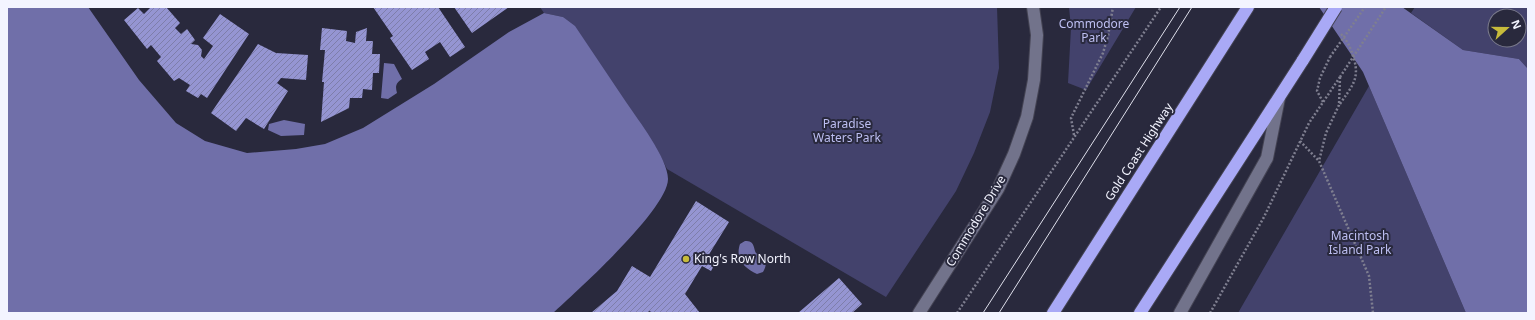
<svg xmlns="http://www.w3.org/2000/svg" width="1535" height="320" font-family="'Noto Sans',sans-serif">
<defs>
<pattern id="building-hatch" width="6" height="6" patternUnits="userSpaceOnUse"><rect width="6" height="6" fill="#9595d2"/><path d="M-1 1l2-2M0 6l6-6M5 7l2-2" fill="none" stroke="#7e7eaa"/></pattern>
</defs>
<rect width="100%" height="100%" fill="#29293d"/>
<path fill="#43426c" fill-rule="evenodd" d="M540,7H997L999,68L990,112L974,153L956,191L886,297L667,169L656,147L563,17L544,13Z
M1069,7H1136L1086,90L1068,83L1071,28Z
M1415,7H1528V69L1519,59L1463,50L1411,13ZM1495,16H1519V40H1495Z
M1369,86L1466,313H1238Z"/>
<path fill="#706fa9" d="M7,7H88L139,80L176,123L205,141L247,153L296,149L325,144L363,128L434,84L509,32L544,13L563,17L575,26C592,51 609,77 626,102C638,120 668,158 668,179C668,209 577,291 553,313H7Z
M1319,7H1402L1463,50L1519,59L1528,69V313H1466L1363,72Z
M384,63L394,64L402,79C396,83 395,86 397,93L388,99L381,98Z
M284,120L305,124L304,135L281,136L268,130L269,124Z
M745,241C755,241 753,247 756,253C764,258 769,262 763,272L757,274C744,268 735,259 740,244Z"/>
<path fill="url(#building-hatch)" d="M151,7H166L180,23L175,28L181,34L187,29L195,40L191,44L198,45L202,50L201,56L204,59L213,46L203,38L220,14L249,34L207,98L201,94L198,98L186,91L190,85L179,78L174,81L157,61L161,57L151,45L147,49L124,20L138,8L144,14Z
M373,7H438L465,47L450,57L440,42L425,52L429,59L412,70L390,38L393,36Z
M454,7H509L472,33Z
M322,28L347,31L346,41L355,43L356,32L367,28L366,41H373L372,54H380L379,73H373L372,90L363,89L362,98H350L349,108L321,122L324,82H322L325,50H320Z
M258,44L276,53L308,55L306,80L281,78L277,83L288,91L264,129L246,118L236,131L211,113Z
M696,201L729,222L708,256L716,262L711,271L702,266L685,294L700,313H654L649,311L648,313H591L617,291L632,266L650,277Z
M839,278L862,304L852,313H798Z"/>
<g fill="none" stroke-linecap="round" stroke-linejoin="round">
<g stroke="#444353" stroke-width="14">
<path id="minor" d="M919,313L998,189L1014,154L1027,117L1034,80L1037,35L1033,7
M1180,313L1267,158L1279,98"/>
</g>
<g stroke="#444353" stroke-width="14">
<path id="highway" d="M1053,313L1248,7
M1140,313L1303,60"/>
</g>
<path stroke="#7f7f90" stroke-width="2.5" stroke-dasharray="2 2" stroke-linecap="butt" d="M1340,77L1339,105L1326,133L1319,161L1369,276L1373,313
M1323,102L1317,91L1320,78L1330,57
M1340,104C1351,87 1360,80 1354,59C1350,47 1349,43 1341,34
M1074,135L1071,118L1103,53L1108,36L1113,7
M1300,141L1318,160
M957,313L1161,7
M1210,313L1264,217L1309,123L1340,77"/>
<use href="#minor" stroke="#72738b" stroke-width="12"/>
<use href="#highway" stroke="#a9a9f6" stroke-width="12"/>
<path stroke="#dedfeb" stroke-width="1" d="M983,313L1180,7
M999,313L1192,7"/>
<g stroke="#444353" stroke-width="14" stroke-linecap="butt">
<path id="highway-bridge" d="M1303,60L1336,7"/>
</g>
<path stroke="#7f7f90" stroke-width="2.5" stroke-dasharray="2 2" stroke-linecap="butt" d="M1330,57L1365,7
M1340,77L1386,7"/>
<use href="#highway-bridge" stroke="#a9a9f6" stroke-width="12"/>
</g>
<circle fill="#c7bb3b" stroke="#29293d" stroke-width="1.5" cx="686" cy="259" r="4"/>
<g text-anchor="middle" stroke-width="4" stroke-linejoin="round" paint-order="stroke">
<g font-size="12" fill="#bebff2" stroke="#29293d">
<text x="1094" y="28">Commodore<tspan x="1094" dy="14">Park</tspan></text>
<text x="847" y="128">Paradise<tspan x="847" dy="14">Waters Park</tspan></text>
<text x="1360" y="240">Macintosh<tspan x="1360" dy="14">Island Park</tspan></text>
</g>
<g font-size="12" fill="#f3f4ff" stroke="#29293d">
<text transform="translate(1139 152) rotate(-57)" y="4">Gold Coast Highway</text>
<text transform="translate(976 221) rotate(-59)" y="4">Commodore Drive</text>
</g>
<g font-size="12" fill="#f3f4ff" stroke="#29293d" text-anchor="start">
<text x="694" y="263">King's Row North</text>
</g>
</g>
<rect width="1535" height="320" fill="none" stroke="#f3f4ff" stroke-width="16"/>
<g transform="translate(1507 28) rotate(69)"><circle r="19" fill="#29293d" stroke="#7a7a8b"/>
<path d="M0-3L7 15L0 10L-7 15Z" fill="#c7bb3b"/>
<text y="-6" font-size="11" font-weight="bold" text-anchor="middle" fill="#f3f4ff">N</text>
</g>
</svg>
